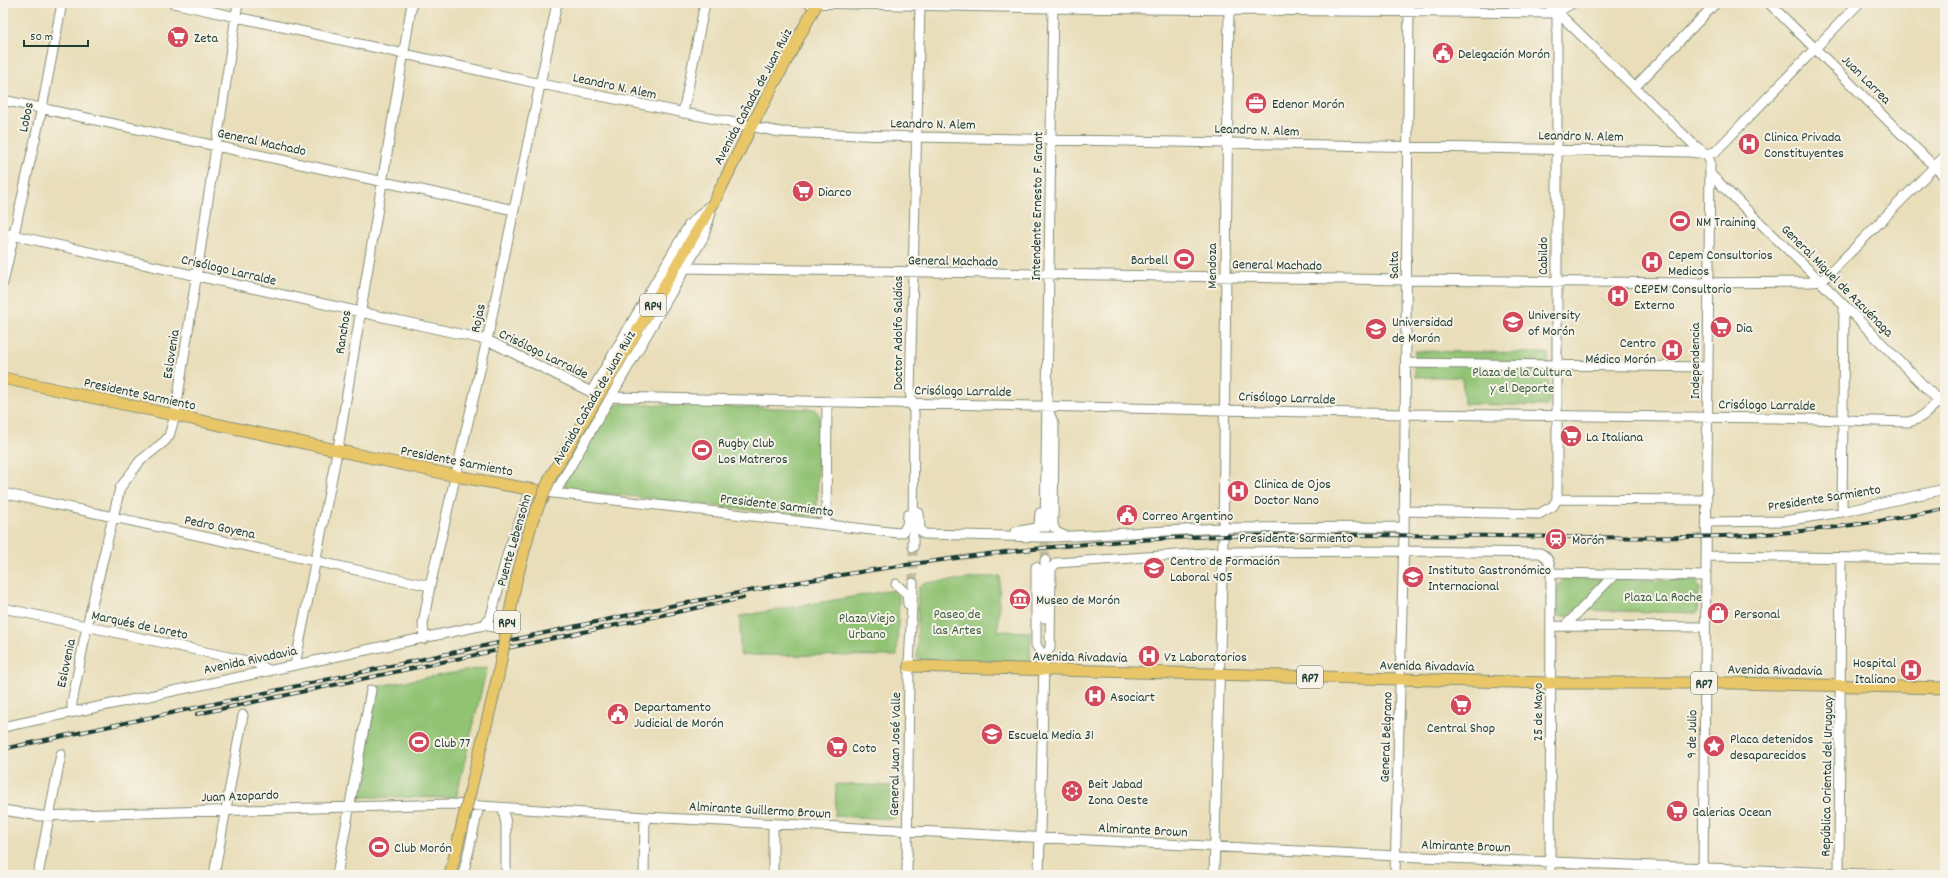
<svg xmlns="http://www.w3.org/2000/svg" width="1948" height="878" font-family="Dekko,sans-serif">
<rect width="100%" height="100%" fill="#f7f3e8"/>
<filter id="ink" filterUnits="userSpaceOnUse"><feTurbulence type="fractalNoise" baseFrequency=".025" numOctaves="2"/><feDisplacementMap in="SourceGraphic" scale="8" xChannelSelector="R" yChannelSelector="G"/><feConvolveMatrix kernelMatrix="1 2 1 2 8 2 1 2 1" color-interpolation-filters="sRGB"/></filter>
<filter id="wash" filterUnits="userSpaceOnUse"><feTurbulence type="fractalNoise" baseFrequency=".012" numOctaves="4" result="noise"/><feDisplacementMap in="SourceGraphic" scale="16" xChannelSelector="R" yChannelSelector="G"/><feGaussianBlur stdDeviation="0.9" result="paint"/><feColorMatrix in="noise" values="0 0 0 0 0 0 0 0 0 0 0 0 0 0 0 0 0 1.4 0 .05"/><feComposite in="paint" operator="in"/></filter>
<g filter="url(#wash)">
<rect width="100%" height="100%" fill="#e9deb9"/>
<path fill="#91c373" stroke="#588054" d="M1415,351L1548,353L1549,403L1547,406L1464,404L1462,377H1415Z
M618,404L815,409L819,415L817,512L811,517L567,489L564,484L611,408Z
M1000,576L998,631L1031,632L1030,662L923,660L917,658L918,588L923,583Z
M1567,578L1696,581L1701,590L1698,595L1697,613L1575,610C1569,616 1565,618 1557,615C1557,602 1552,584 1567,578Z
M893,590L899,596L897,656L740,655V616Z
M487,667L456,798L359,797L378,686Z
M836,784L895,786L896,817L891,819L835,816Z"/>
</g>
<g filter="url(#ink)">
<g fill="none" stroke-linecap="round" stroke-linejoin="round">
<path stroke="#c1be9e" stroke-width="9" stroke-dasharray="9 4.5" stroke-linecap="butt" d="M913,547V583
M1045,560V532"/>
<g stroke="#848e76" stroke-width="11">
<path id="minor" d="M173,3L541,84L780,132L916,137L1690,152L1706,154L1715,152L1859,3
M808,3L1052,8L1551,13L1557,12L1573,3
M1548,3L1692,143L1706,154L1710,161L1703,875
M1769,3L1945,177
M1635,87L1716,3
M3,100L514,210
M683,113L705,3
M1710,174L1820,281L1945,407
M3,233L487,340L591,392L611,397L1405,414L1779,418L1908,422C1924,419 1934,405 1945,394
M685,268L1407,280L1694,283L1812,282L1820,281L1826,277L1945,156
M3,283L42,108L62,3
M1406,363L1708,367
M591,392L689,225L708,207
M1049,412L1054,425L1053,525L1056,532L1065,536
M545,492L898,533L903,532L907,525L908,515
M546,492L559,486L703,238L711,213
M3,493L430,586
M1557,499V12
M1557,499L1707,500
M1404,511L1539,514L1553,506L1557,499
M1842,512L1844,307
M919,513L920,529L924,534L1040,537
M1707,522L1784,521L1842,512L1945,489
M826,525L827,401
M1015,532L1037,528L1039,525L1040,513
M1045,532L1053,3
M1054,537L1222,528L1404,527
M913,547L914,413L910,392L920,6
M1706,556L1945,559
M1036,567V645L1044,657
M1551,573L1706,576
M896,584L907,594L908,604
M3,608L256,663L270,671
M1044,618L1045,560
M484,625L491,616L508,552L531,490
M1552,626L1705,627
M1565,626L1615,574
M424,639L423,624L430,586L487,340L557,3
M1044,657L1050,648L1051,569L1056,563L1221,552L1403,551L1540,553C1549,557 1550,565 1551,573L1550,875
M295,665L339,442L412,3
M72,711V703L87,626L120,488L140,461L165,441L169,436L175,416L238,3
M3,727L484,625L503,629
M503,809L506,824V875
M3,810L40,816L451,804L645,817L1396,856L1892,875
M38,875L61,754
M214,875L243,715
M337,875L371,690
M463,875L479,806
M644,875L645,817
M773,875V824
M907,875L909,666L913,583
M1039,875L1044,662
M1214,875L1223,542L1229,3
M1395,875L1404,535L1409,3
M1839,875L1841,558"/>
</g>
<g stroke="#848e76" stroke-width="13">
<path id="major" d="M3,378L456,476L545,492L543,499
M605,385L714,202L751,127L817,3
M909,666L1551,683H1734L1945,688"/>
</g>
<use href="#minor" stroke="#fff" stroke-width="9"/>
<use href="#major" stroke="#e9c769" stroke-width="11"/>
<g stroke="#1f3d34" stroke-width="4">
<path id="rail" d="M197,714L743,598
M3,749L680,604C859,569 1042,541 1225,536C1318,534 1412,535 1506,536C1578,537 1651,539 1723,536C1797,534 1872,524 1945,509"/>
</g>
<use href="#rail" stroke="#f7f3e8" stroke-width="2.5" stroke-dasharray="8" stroke-linecap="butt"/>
<g stroke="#848e76" stroke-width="11" stroke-linecap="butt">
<path id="minor-bridge" d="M1040,537H1054"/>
</g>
<g stroke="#848e76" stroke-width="13" stroke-linecap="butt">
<path id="major-bridge" d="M450,875L498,676L516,581L532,521L551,476L605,385"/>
</g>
<use href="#minor-bridge" stroke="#fff" stroke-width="9"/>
<use href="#major-bridge" stroke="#e9c769" stroke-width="11"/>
</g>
</g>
<defs>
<g id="supermarket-disc" transform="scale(1.15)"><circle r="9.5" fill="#d1495b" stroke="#f7f3e8"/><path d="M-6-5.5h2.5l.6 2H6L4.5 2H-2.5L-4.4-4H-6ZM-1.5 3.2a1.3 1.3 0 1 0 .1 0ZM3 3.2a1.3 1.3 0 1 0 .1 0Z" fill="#fff"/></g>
<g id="civic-disc" transform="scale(1.15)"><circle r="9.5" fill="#d1495b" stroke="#f7f3e8"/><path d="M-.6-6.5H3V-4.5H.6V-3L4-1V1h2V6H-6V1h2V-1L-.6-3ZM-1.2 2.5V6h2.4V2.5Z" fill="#fff"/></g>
<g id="office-disc" transform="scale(1.15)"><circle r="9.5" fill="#d1495b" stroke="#f7f3e8"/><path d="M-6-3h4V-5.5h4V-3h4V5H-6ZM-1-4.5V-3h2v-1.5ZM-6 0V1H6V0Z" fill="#fff"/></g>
<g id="hospital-disc" transform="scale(1.15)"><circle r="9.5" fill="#d1495b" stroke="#f7f3e8"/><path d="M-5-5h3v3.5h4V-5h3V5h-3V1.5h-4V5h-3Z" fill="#fff"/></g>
<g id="stadium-disc" transform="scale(1.15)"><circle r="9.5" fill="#d1495b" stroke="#f7f3e8"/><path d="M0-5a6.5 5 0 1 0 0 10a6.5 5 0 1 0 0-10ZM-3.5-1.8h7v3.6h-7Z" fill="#fff"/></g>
<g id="university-disc" transform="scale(1.15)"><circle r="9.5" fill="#d1495b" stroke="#f7f3e8"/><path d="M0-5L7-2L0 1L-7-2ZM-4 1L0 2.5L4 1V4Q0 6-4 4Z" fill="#fff"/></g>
<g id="school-disc" transform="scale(1.15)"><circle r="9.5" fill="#d1495b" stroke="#f7f3e8"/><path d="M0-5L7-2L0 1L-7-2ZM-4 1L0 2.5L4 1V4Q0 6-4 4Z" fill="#fff"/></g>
<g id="station-disc" transform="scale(1.15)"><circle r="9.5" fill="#d1495b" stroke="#f7f3e8"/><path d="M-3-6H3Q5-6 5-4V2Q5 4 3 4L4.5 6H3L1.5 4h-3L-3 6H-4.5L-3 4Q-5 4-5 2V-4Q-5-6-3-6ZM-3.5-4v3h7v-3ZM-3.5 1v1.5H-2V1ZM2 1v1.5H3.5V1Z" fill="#fff"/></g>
<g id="museum-disc" transform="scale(1.15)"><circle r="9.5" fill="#d1495b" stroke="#f7f3e8"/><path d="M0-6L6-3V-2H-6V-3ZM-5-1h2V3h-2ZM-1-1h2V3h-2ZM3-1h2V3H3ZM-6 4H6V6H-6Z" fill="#fff"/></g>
<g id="shop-disc" transform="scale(1.15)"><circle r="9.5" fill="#d1495b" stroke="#f7f3e8"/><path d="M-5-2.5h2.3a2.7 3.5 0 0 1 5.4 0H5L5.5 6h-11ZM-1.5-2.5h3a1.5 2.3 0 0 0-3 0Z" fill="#fff"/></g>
<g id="sight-disc" transform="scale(1.15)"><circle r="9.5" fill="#d1495b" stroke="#f7f3e8"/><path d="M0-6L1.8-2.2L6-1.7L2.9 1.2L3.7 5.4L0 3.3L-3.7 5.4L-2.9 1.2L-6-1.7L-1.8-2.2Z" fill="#fff"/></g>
<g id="synagogue-disc" transform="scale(1.15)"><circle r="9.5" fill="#d1495b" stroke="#f7f3e8"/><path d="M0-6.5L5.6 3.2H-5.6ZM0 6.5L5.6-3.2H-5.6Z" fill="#fff"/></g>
</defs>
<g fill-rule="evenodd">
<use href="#supermarket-disc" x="178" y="37"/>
<use href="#civic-disc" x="1443" y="53"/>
<use href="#office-disc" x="1256" y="103"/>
<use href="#hospital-disc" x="1749" y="144"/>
<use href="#supermarket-disc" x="803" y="191"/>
<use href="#stadium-disc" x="1680" y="221"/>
<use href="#stadium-disc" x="1184" y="259"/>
<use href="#hospital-disc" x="1652" y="262"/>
<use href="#hospital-disc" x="1618" y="296"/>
<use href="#university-disc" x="1513" y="322"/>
<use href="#supermarket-disc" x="1721" y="327"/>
<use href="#school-disc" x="1376" y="329"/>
<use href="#hospital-disc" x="1672" y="350"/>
<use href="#supermarket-disc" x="1571" y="436"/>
<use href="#stadium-disc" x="702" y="450"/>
<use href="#hospital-disc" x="1238" y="491"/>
<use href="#civic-disc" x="1127" y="515"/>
<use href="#station-disc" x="1556" y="539"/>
<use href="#university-disc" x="1154" y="568"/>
<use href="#university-disc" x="1413" y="577"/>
<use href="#museum-disc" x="1020" y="599"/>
<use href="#shop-disc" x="1718" y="613"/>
<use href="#hospital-disc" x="1149" y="656"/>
<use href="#hospital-disc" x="1911" y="670"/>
<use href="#hospital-disc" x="1095" y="696"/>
<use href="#supermarket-disc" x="1461" y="705"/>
<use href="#civic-disc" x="618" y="714"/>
<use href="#school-disc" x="992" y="734"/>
<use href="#stadium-disc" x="419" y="742"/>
<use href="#sight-disc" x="1714" y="746"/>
<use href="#supermarket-disc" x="837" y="747"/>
<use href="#synagogue-disc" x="1072" y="791"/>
<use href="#supermarket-disc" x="1677" y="811"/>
<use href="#stadium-disc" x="379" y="847"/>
</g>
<g text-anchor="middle" stroke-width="4" stroke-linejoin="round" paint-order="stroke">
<g fill="#f7f3e8" stroke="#60746a" stroke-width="1">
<rect x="640" y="294" width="26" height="22" rx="3"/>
<rect x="494" y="611" width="26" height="22" rx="3"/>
<rect x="1297" y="666" width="26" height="22" rx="3"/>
<rect x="1691" y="672" width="26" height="22" rx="3"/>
</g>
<g font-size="13" font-weight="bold" fill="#1f3d34">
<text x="653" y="310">RP4</text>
<text x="507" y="627">RP4</text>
<text x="1310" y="682">RP7</text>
<text x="1704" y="688">RP7</text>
</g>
<g font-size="14" fill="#1f3d34" stroke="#f7f3e8" text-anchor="start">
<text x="194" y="42">Zeta</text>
<text x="1458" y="58">Delegación Morón</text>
<text x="1272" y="108">Edenor Morón</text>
<text x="1764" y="141">Clinica Privada<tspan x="1764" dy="16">Constituyentes</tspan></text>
<text x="818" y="196">Diarco</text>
<text x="1696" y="226">NM Training</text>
<text x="1668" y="259">Cepem Consultorios<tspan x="1668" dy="16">Medicos</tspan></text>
<text x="1168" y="264" text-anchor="end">Barbell</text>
<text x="1634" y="293">CEPEM Consultorio<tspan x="1634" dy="16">Externo</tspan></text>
<text x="1528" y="319">University<tspan x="1528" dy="16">of Morón</tspan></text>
<text x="1392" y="326">Universidad<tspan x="1392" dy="16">de Morón</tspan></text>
<text x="1736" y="332">Dia</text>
<text x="1656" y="347" text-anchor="end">Centro<tspan x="1656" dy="16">Médico Morón</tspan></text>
<text x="1586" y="441">La Italiana</text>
<text x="718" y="447">Rugby Club<tspan x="718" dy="16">Los Matreros</tspan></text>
<text x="1254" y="488">Clinica de Ojos<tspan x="1254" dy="16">Doctor Nano</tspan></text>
<text x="1142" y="520">Correo Argentino</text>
<text x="1572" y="544">Morón</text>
<text x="1170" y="565">Centro de Formación<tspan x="1170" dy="16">Laboral 405</tspan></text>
<text x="1428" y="574">Instituto Gastronómico<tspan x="1428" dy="16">Internacional</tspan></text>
<text x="1036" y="604">Museo de Morón</text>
<text x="1734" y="618">Personal</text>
<text x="1164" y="661">Vz Laboratorios</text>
<text x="1896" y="667" text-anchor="end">Hospital<tspan x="1896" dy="16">Italiano</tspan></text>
<text x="1110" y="701">Asociart</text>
<text x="634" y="711">Departamento<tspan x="634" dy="16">Judicial de Morón</tspan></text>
<text x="1461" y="732" text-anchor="middle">Central Shop</text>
<text x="1008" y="739">Escuela Media 31</text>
<text x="1730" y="743">Placa detenidos<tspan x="1730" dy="16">desaparecidos</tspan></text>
<text x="434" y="747">Club 77</text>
<text x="852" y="752">Coto</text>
<text x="1088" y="788">Beit Jabad<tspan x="1088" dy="16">Zona Oeste</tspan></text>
<text x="1692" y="816">Galerias Ocean</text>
<text x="394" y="852">Club Morón</text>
</g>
<g font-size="14" fill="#1f3d34" stroke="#f7f3e8">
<text transform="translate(1867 79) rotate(45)" y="5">Juan Larrea</text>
<text transform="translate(615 85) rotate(12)" y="5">Leandro N. Alem</text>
<text transform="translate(752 96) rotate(-62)" y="5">Avenida Cañada de Juan Ruiz</text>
<text transform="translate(25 117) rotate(-78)" y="5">Lobos</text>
<text transform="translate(933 123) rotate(1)" y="5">Leandro N. Alem</text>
<text transform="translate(1257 129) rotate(2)" y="5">Leandro N. Alem</text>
<text transform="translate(1581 135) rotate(1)" y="5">Leandro N. Alem</text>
<text transform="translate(262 141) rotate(12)" y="5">General Machado</text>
<text transform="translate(1036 206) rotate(-89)" y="5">Intendente Ernesto F. Grant</text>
<text transform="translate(1542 256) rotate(-90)" y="5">Cabildo</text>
<text transform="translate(953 260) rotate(1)" y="5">General Machado</text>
<text transform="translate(1277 264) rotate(1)" y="5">General Machado</text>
<text transform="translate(1393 265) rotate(-90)" y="5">Salta</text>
<text transform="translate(1211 266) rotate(-90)" y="5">Mendoza</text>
<text transform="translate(229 269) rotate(13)" y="5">Crisólogo Larralde</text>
<text transform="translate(1838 280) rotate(45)" y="5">General Miguel de Azcuénaga</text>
<text transform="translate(477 318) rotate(-78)" y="5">Rojas</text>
<text transform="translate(342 332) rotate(-81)" y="5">Ranchos</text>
<text transform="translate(897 333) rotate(-90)" y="5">Doctor Adolfo Saldías</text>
<text transform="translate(544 353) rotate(26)" y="5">Crisólogo Larralde</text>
<text transform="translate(170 354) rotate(-81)" y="5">Eslovenia</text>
<text transform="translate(1694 361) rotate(-90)" y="5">Independencia</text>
<text transform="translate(963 390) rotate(1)" y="5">Crisólogo Larralde</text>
<text transform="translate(140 393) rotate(12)" y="5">Presidente Sarmiento</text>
<text transform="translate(593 397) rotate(-60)" y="5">Avenida Cañada de Juan Ruiz</text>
<text transform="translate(1287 397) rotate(2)" y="5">Crisólogo Larralde</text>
<text transform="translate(1767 404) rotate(1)" y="5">Crisólogo Larralde</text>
<text transform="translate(457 460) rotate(11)" y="5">Presidente Sarmiento</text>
<text transform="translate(1824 497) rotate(-9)" y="5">Presidente Sarmiento</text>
<text transform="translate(777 504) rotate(7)" y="5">Presidente Sarmiento</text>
<text transform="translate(220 526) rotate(12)" y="5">Pedro Goyena</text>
<text x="1296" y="542">Presidente Sarmiento</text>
<text transform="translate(513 540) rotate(-74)" y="5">Puente Lebensohn</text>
<text transform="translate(140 624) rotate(12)" y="5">Marqués de Loreto</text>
<text transform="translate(1080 656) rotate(1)" y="5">Avenida Rivadavia</text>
<text transform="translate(250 659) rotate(-12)" y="5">Avenida Rivadavia</text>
<text transform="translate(65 663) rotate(-78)" y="5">Eslovenia</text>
<text transform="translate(1427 665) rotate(1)" y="5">Avenida Rivadavia</text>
<text transform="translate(1775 669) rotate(1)" y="5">Avenida Rivadavia</text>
<text transform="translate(1537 712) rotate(-90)" y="5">25 de Mayo</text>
<text transform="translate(1691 734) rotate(-89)" y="5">9 de Julio</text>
<text transform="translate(1385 737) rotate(-88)" y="5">General Belgrano</text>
<text transform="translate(894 754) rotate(-89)" y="5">General Juan José Valle</text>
<text transform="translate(1826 776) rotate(-89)" y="5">República Oriental del Uruguay</text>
<text transform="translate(240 795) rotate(-2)" y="5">Juan Azopardo</text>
<text transform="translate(760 809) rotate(3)" y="5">Almirante Guillermo Brown</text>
<text transform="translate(1143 829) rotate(3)" y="5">Almirante Brown</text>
<text transform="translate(1466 845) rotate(2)" y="5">Almirante Brown</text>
</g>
<g font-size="14" fill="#3c5e44" stroke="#f7f3e8">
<text x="1522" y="376">Plaza de la Cultura<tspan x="1522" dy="16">y el Deporte</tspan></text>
<text x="1663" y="601">Plaza La Roche</text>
<text x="957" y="618">Paseo de<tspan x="957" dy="16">las Artes</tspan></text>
<text x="867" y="622">Plaza Viejo<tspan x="867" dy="16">Urbano</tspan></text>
</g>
</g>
<rect width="1948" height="878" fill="none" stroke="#f7f3e8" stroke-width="16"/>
<path d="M24 40v6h64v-6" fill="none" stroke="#1f3d34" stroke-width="2"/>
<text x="30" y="40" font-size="12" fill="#1f3d34" stroke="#f7f3e8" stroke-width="3" paint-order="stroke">50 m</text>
</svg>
